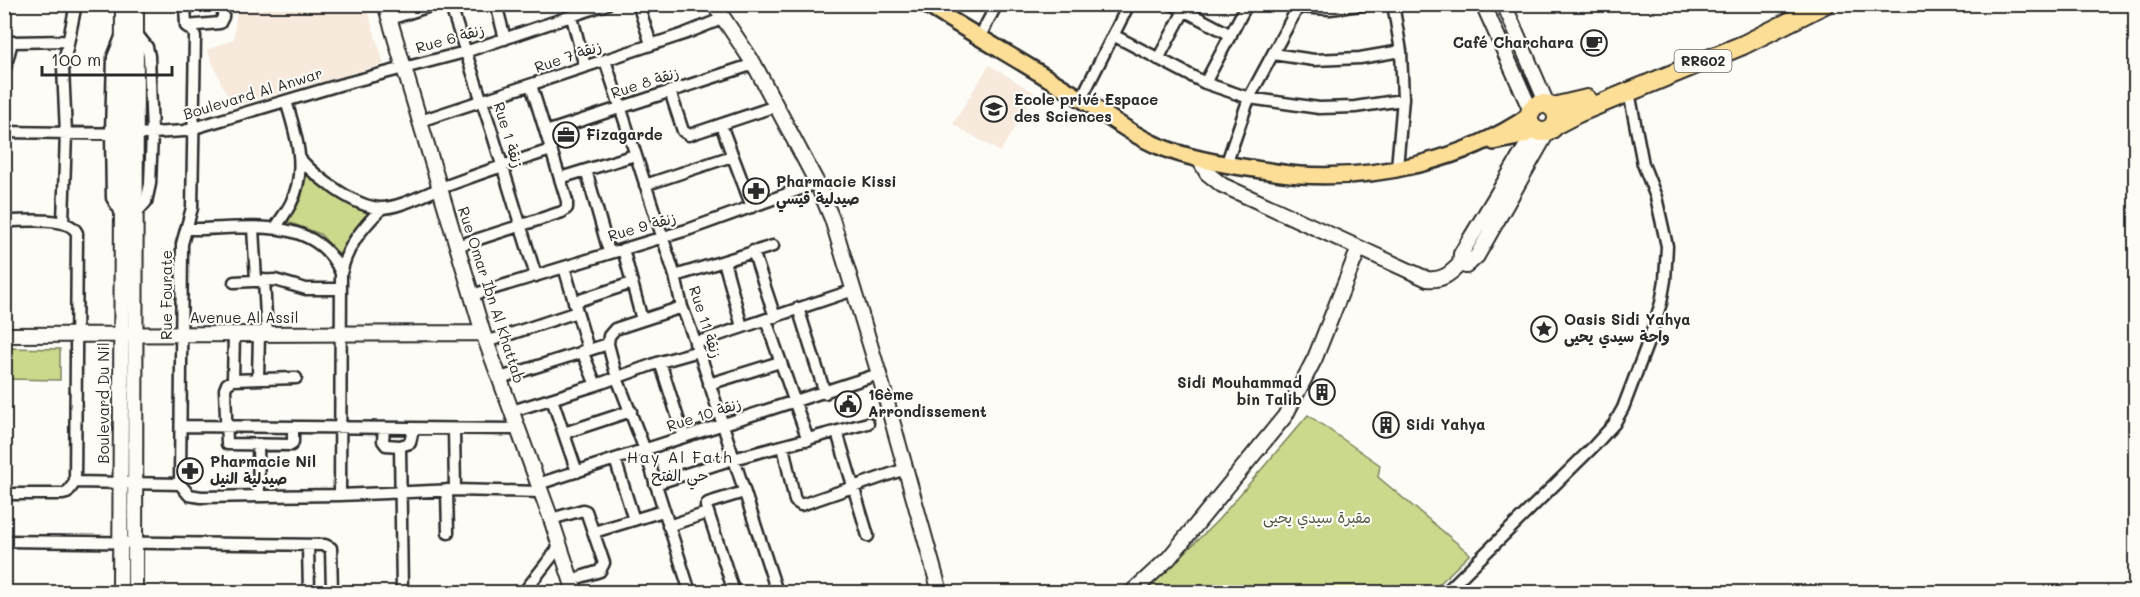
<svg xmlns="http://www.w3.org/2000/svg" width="2140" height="597" font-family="Mali,'Playpen Sans Arabic',sans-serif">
<rect width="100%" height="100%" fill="#fdfcf7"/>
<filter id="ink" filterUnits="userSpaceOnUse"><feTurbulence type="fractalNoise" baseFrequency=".0167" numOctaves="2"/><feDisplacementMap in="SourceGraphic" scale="12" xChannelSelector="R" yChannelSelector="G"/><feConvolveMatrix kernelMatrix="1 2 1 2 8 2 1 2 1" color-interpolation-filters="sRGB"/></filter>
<g filter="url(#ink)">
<path fill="#f7e9db" d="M237,5H366L384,64L232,107L207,50L234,39Z
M989,65L1035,93L1000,152L953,124Z"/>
<path fill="#cbd98d" stroke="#7b825c" stroke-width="1.5" d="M307,174L337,196L373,213L342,257L320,234L288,222L301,199Z
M5,348L60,349V380L5,379Z
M1308,415L1380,465L1378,477L1470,554L1431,592H1145L1218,520Z"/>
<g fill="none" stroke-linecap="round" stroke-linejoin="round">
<g stroke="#2b2b2b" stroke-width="15">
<path id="street" d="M450,4L491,129L536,276
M496,4L505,39
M638,4L651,44
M1172,4L1231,35
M1393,4L1401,51L1403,98L1397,168
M1294,5L1298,7L1330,9L1368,4
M572,17L585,67
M390,19L436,4
M186,26L220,23L223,17L224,4
M123,32L136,33L147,47L149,56L152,133L150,184L146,202L135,214H122L112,198L111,133L113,57Z
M1113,35L1205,83L1249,98L1319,108L1355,107L1402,100
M979,38L997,4
M1273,54L1314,60L1360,58L1401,51
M1158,59L1184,11
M605,60L675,276L682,307L699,351L777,592
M4,72L12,42L67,41
M1205,83L1247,4
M670,91L683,131L689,135L776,106
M1081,99L1129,4
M420,121L684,34L724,18
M721,125L752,207
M4,132L137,134L184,131L339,85L465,52L607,4
M546,132L754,64
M300,159C316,177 356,208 381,208C400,208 429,192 446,186C481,173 516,161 551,150
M1226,165L1249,98L1298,7V4
M586,170L609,252
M560,178L635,155
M645,185L732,156
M4,221C22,222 69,215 77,233L75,482L67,493L63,494H4
M63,221L66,133L63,68L76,4
M276,227C281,219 287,211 291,203C308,169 296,134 286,101
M253,228L256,280
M187,229C241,230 315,212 341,273
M457,246L562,212L567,208V201L531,85
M623,249L642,320
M753,251L775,317
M724,261L742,327
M564,267L588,349
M675,276L773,246
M264,280L267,334
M234,282L275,280L306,289H341
M472,295L690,229L817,183
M574,302L632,283
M682,307L615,329L609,336L608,344L617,378L645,450L690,592
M798,308L825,393
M766,320L808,440
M486,342L577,312
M695,343L854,290
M582,351L596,385
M660,362L684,437
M500,378L608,344
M258,379L259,334
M233,380L234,334
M709,384L780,362
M552,399L577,472
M512,411L596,385L660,362L699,351
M181,426L518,429
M293,427V442L291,445L227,444L225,389L227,384L233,380L296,378
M384,428L383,441L386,445L400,446
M454,429L455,490
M837,432L868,536
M564,433L631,411
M258,445L259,496
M783,446L795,501L801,505L905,469
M615,459L634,520
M75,482L180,484
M180,484L182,244L192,208L195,36L193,31L186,26L185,4
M180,484L189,495L201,497L340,495L455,490L541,492
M538,484L879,374
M655,484L733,459L868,423
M447,490L448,533
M340,495L341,274C346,247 363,227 382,208
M551,519L583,510L586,511L604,563L600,571L571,580
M668,526L707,513
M594,532L663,511
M4,541L325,545L331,548L332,592
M308,546L309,592
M402,592L400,446L410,443L413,429
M524,592L560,546
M734,592L706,506L708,503L744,492
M1446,592L1594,446L1614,424L1623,408L1650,337L1661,303L1665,280L1667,246L1656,197L1643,164L1629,92"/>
</g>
<g stroke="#2b2b2b" stroke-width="18">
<path id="secondary" d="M385,4L483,333L551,519L575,592
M714,4L754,64L817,183L832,219L879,374L940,592
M1483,4L1531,111
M1504,4L1547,104
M1199,159L1207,173L1222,185L1427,279C1442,281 1450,274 1460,264L1466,266L1477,256L1548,131
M1460,264L1461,254L1536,130
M4,335L483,333
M120,592L123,4
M135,592L136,4
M1132,592L1169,558L1285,416L1315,358L1359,248"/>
</g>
<g stroke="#2b2b2b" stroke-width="20">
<path id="primary" d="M925,4C976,36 1029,66 1080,98C1105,114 1127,132 1154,144C1185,158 1221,164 1255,169C1270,171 1285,174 1300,175C1378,180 1465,160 1529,116
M1494,142L1523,136L1535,129"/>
</g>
<g stroke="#2b2b2b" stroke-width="22">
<path id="highway" d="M1529 118a14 14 0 1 1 28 0a14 14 0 1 1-28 0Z
M1553,107L1587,99
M1555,125L1578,113L1743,45L1825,4"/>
</g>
<use href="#street" stroke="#fdfcf7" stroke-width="10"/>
<use href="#secondary" stroke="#fdfcf7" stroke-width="14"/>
<use href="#primary" stroke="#fcde96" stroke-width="15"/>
<use href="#highway" stroke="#fcde96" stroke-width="18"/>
</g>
</g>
<defs>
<g id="cafe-ring" transform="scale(1.35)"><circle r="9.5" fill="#fdfcf7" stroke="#2b2b2b" stroke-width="1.5"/><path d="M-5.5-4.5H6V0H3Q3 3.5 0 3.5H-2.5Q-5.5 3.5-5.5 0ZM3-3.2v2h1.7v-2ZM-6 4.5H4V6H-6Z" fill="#2b2b2b"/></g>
<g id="school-ring" transform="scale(1.35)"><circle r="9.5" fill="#fdfcf7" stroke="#2b2b2b" stroke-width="1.5"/><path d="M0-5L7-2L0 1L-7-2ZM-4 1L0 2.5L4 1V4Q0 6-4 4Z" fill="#2b2b2b"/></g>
<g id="office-ring" transform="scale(1.35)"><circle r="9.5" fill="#fdfcf7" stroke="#2b2b2b" stroke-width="1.5"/><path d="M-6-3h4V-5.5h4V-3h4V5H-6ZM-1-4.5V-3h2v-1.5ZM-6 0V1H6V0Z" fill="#2b2b2b"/></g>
<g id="pharmacy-ring" transform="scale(1.35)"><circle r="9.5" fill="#fdfcf7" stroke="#2b2b2b" stroke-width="1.5"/><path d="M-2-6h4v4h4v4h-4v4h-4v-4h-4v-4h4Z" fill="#2b2b2b"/></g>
<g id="sight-ring" transform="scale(1.35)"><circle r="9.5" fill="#fdfcf7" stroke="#2b2b2b" stroke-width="1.5"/><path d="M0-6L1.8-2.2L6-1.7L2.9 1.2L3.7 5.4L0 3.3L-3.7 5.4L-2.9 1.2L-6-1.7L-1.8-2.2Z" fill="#2b2b2b"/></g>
<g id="building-ring" transform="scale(1.35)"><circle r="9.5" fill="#fdfcf7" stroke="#2b2b2b" stroke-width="1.5"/><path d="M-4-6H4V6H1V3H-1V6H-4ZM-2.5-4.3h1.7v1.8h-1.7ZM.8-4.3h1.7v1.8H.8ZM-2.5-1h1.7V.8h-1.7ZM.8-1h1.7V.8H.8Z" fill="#2b2b2b"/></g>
<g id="civic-ring" transform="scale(1.35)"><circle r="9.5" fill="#fdfcf7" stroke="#2b2b2b" stroke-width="1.5"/><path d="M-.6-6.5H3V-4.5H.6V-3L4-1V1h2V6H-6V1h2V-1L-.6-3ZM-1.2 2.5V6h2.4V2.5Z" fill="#2b2b2b"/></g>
</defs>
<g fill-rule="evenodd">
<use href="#cafe-ring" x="1594" y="43"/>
<use href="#school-ring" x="994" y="109"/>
<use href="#office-ring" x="566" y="135"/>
<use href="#pharmacy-ring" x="756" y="191"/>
<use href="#sight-ring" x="1544" y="329"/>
<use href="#building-ring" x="1322" y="392"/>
<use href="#civic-ring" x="848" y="404"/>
<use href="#building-ring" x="1386" y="425"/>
<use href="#pharmacy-ring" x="190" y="471"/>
</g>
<g text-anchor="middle" stroke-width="4.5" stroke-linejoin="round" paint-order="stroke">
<rect fill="#fdfcf7" stroke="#6a6a68" stroke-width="1.5" x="1674.5" y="50" width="57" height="22" rx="4.5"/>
<g font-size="14" font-weight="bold" fill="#2b2b2b">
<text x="1703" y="66">RR602</text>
</g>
<g font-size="15" fill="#2b2b2b" stroke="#fdfcf7">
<text transform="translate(450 39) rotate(-16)" y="5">Rue 6 زنقة</text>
<text transform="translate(568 57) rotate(-19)" y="5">Rue 7 زنقة</text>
<text transform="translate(645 83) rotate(-18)" y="5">Rue 8 زنقة</text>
<text transform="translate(253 94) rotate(-17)" y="5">Boulevard Al Anwar</text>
<text transform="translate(508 135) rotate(73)" y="5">Rue 1 زنقة</text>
<text transform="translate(642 227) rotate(-16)" y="5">Rue 9 زنقة</text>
<text transform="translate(167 295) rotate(-90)" y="5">Rue Fourate</text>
<text transform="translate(491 295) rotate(72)" y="5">Rue Omar Ibn Al Khattab</text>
<text x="244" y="323">Avenue Al Assil</text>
<text transform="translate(705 322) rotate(72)" y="5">Rue 11 زنقة</text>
<text transform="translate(104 403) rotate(-90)" y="5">Boulevard Du Nil</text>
<text transform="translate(704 415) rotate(-18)" y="5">Rue 10 زنقة</text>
</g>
<g font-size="15" font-weight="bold" fill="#2b2b2b" stroke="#fdfcf7" text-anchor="start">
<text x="1574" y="48" text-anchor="end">Café Charchara</text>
<text x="1014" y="105">Ecole privé Espace<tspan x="1014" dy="17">des Sciences</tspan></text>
<text x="586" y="140">Fizagarde</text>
<text x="776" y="187">Pharmacie Kissi<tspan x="776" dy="17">صيدلية قيسي</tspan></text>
<text x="1564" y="325">Oasis Sidi Yahya<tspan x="1564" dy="17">واحة سيدي يحيى</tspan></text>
<text x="1302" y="388" text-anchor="end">Sidi Mouhammad<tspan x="1302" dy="17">bin Talib</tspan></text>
<text x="868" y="400">16ème<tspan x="868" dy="17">Arrondissement</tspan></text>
<text x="1406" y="430">Sidi Yahya</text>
<text x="210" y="467">Pharmacie Nil<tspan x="210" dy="17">صيدلية النيل</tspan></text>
</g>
<g font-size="15" fill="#535644" stroke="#fdfcf7">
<text x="1317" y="523">مقبرة سيدي يحيى</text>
</g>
<g font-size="16" letter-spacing="1.5" fill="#2b2b2b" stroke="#fdfcf7">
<text x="680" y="463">Hay Al Fath<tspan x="680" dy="18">حي الفتح</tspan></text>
</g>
</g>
<rect width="2140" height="597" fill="none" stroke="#fdfcf7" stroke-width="24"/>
<rect x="12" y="12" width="2116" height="573" fill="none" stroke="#2b2b2b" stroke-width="2" filter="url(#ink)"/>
<path d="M42 66v9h130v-9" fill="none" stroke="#2b2b2b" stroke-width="3"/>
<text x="51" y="66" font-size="18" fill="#2b2b2b" stroke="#fdfcf7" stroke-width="4.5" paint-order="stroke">100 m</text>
</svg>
